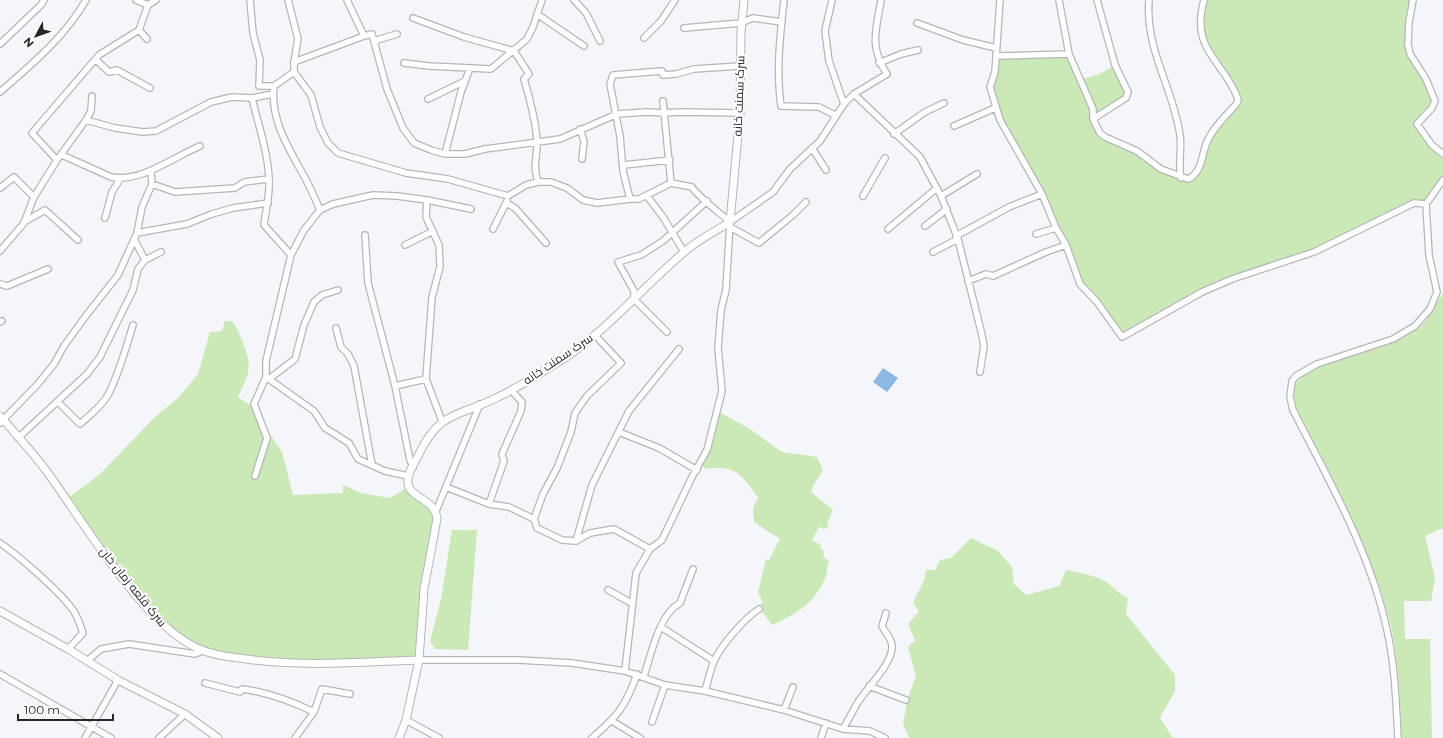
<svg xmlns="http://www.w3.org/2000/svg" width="1443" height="738" font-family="Montserrat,Cairo,sans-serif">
<rect width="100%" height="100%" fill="#f4f6fa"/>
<path fill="#cbe9b7" d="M1204,0H1413L1408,44L1435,101L1417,124L1443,154V180L1426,204L1419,202L1318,249L1202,292L1122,337L1084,289L1042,194L1000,120L990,87L996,56L1069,54L1080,80L1100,74L1115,65L1126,86V98L1093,119L1100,133L1129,148L1161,169L1181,178L1195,175L1206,143L1238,99L1201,34Z
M1443,294V528L1425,536L1435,578L1431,601H1404L1405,639H1430L1432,738H1402C1400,701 1399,662 1391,626C1371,548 1333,480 1297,409C1295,401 1292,389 1297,382C1309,365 1371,351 1392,343C1400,340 1409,335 1416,330C1430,322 1434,303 1443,294Z
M225,321H232C237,327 239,333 242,340C253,369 250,370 238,397L250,405L282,452L293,495L343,493V485L361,493L390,498L408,487L436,511L419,660L297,664L202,651L157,620L67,499L100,474L154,418L179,397L198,374L210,332L222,331Z
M717,411L750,429L782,452L817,457L823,470L813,486L811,492L833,510L827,523L829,524L825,529L819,527L812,540L821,545L820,548L824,551L823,557L829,561C826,566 828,571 826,576C815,603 797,614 772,625L761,610L762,608L760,605L763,603L758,592L766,559L769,560L780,539L754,522L753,508L758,497C740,474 737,465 705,469L701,463Z
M452,530H477L468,650L435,649L430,641L441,599Z
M971,538L998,551L1012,567L1014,584L1026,595L1059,586L1066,570C1080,573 1098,575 1110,585C1118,591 1118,593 1128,598L1126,614L1175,675V691L1160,718L1173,738H909L903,723L908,698L916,676L908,647L915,640L908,624L919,611L913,603L924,580L926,570H935L940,560L951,558Z"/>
<path fill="#8db8e3" d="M883,368L898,378L887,392L873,382Z"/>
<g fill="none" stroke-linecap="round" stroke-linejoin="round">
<g stroke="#b4b6b9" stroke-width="8">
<path id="minor" d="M136,0L148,5
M250,0L253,33L260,60L259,86H274L294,72
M288,0L298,39L294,62V72L311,95L320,127L328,143L338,153L406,173L448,179L508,196L526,185L538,182H551L567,188L583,200L597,203L630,199H639L671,183L692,187C697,196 720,213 730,222
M347,0L364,36L372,34L387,89L403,128L414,143L431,150L445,154H465L485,149L560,139L617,114L647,112L664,113L681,112L740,113
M574,0L586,13L600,41
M784,0C780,36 776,71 781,106L819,107L835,115
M832,0L825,31L829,61L844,104
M1000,0L995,72L990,87L1000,120L1042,194L1056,228L1066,245L1080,284L1097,302L1122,337L1202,292L1232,279L1314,252L1414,203L1426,204
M1059,0L1069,54L1093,109V119L1100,133L1105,137L1137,151L1161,169L1188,179C1203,172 1201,155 1207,142C1213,127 1227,115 1237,103L1238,99C1223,59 1190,51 1204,0
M1149,0C1145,50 1173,87 1180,135C1182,149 1178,163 1181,178
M1413,0L1409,22L1408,44L1410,54L1426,79L1435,101L1432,108L1417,124L1432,145L1443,154
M537,14L584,46
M413,18L464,37L514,51L529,74L524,79C530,99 535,119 537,139C538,157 532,163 538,182
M917,23L963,40L996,48
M684,28L741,23L753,18L782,22
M139,30L148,5L156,0
M644,38L661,21L675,0
M374,41L397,34
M0,44L41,5L44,0
M996,56L1069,54
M96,60L109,72L117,70L150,88
M294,62L364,36
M404,63L429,66L491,69L527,39L533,27L542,0
M879,63L901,54L918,50
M274,86C270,116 286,144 300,169C308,182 314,196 320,210
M0,92C32,64 65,37 86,0
M854,94L920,157L941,196L958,239L981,331L984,346L980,372
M252,98C258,124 268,152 269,179C270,195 266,209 264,225L291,255
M428,99L465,81
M663,101L671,183
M1093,119L1126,98L1128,92L1115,65L1097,0
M86,120L115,128L143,132L156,131L211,102L232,97L252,98L273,94
M954,126L995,108
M580,129L584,141L582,159
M894,134L925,112L944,103
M812,148L826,170
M445,154L461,92L470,68
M62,155L111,177C141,183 173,157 200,146
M57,160L32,133L99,55L139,30L147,39
M623,170L624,165L670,160
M152,184L175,192L235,188L244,182L269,179
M0,188L14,177L34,197
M647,196L663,217L684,252
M863,196L885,158
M941,196L977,174
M630,199L623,171L620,136L610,84L613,75L662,71L663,75L676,74L694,69L740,66
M506,203L515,208L546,243
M105,218L112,192L120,179
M24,222L45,210L78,240
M730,222L773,192L790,169L820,141L844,104L854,94L887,74C869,47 876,30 881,0
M925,226L947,209
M730,227L759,243L793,215L806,202
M493,229L507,201
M888,229L937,188
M137,233L187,224L212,214L233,208L268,203
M1036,234L1056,228
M365,235L368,283L395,386L410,460L413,467
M956,236L1009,207L1042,194
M134,239L145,260L161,252
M405,245L433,231
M0,251L24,223L34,197L57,160L86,120L91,111L92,96
M933,252L958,239
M968,281L986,274L993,276L1046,252L1066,245
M0,284L7,286L48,269
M0,322L2,321
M336,328L341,347L348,354L354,366L372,465
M667,332L634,299V291L618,262L641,255L663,241L707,201
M266,377L314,411L325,428L349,443L358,459L385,471L408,476
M269,379L295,359L304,325L314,302L322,295L338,290
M426,379L442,421
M395,386L426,379L432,297L440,267L439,245L426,217L427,200
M58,402L80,424C90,415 101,407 108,395C119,374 126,348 133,325
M0,423L37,385L54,364L64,346L85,317L118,275L137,233L142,207L152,184L151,172
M619,432L659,448L697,470
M18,438L87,374L100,357L133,290L138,269L145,260
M255,476L267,438L254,404L266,377V361L291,255L304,230L320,210L333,204L373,195L397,196L427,200L471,209
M446,487L489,504L509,507L534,519L537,528L562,540L576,541L590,533L614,529L650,549
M489,504L504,461L502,454L521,411L522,402L511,390
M436,511L480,404
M534,519L543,494L557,468L571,432L575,413L587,396L621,363L595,335
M576,541L592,485L629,411L679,349
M0,543C19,556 63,594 75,613C78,619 81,627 83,633L68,649
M608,590L633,604
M661,627L714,661
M419,660H519L572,663L625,671L665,685L705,691L784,710L843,729L870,731L885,738
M87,661L101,649L129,644L195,654L202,651
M625,671L636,573L650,549L662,540L692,477L707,450L722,391L718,348L721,310L726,290L730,222
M0,674L111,738
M644,676C651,655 659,614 680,603L693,569
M205,683L240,692L242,689C268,692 291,701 314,712
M869,686L906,700
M705,691C708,681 710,671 714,661C722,644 744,619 759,609
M784,710L793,687
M406,720L439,738
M612,721L640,738
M652,722L665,685
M843,729C848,720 853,711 858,702C867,688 891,665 892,648C893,639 885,633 882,626L886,613
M85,738L118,680
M159,738L185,714
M295,738L314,712L322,689L350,694
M592,738C617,717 626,706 637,674
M821,738L826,723
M1398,738C1396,702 1395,665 1387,630C1370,551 1329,481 1293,410L1290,397L1292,381L1296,376L1317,364L1393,339L1415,326L1430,309L1437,292L1429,255L1426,204L1443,180"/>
</g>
<g stroke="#b4b6b9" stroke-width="9">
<path id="tertiary" d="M0,416C15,433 31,451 45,469C82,519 145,629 202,650C216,656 231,657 246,659C304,667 361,662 419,660
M0,611L68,649L118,680L185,714L218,738
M399,738L406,720L419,660L424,589L437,519C435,495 401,499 409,475C410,469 415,462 418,456C439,412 454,418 494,399C516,389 537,375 557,363C607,332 644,285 689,248C702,238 717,230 730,222L740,113L741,32L744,0"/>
</g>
<use href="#minor" stroke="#fff" stroke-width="5.5"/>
<use href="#tertiary" stroke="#fff" stroke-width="7"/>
</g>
<g text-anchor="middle" stroke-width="4" stroke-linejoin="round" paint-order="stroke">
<g font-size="12" fill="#262728" stroke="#fff">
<text transform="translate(739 96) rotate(-88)" y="4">سرک سمنت خانه</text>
<text transform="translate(558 359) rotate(-34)" y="4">سرک سمنت خانه</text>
<text transform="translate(133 587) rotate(51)" y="4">سرک قلعه زمان خان</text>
</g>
</g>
<g transform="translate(36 36) rotate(229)" stroke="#ffffff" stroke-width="3" paint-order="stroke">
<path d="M0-3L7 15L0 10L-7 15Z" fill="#262728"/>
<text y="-6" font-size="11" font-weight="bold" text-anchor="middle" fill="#262728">N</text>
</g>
<path d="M18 714v6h95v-6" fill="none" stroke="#262728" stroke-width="2"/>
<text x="24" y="714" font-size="12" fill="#262728" stroke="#ffffff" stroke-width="3" paint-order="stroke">100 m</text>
</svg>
